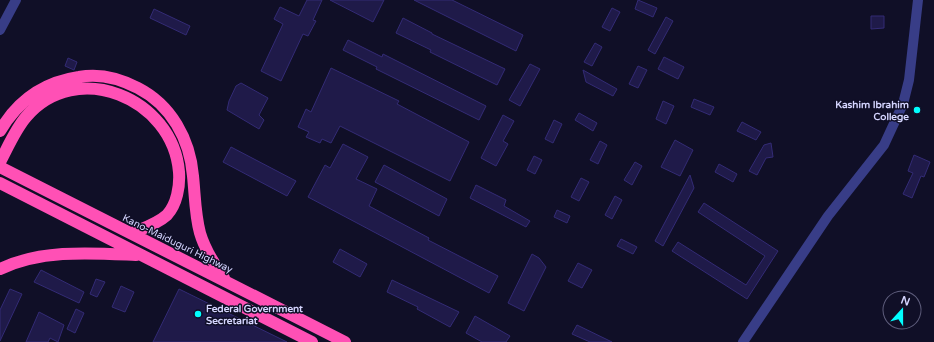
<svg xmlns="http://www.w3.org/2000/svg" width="934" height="342" font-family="'Varela Round',sans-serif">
<rect width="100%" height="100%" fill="#100f27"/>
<path fill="#1f1a49" stroke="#332b75" d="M307,0H322L313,20L316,21L308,36L303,34L281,81L261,71L283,24L274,19L280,7L299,16Z
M330,0H384L373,22Z
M414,0H452L523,35L516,51Z
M638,0L657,8L653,17L635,9Z
M612,8L620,12L610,31L602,27Z
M154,9L190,26L186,35L150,18Z
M871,16H884V28L871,29Z
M666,17L673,21L655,54L648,50Z
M403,18L432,33V34L505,69L497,85L430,52L431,50L396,33Z
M348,40L382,57L383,54L486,106L479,120L376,69L377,67L343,50Z
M595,43L602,47L592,66L584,62Z
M664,57L684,67L678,79L658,69Z
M68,58L77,62L74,70L65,66Z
M530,64L540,69L520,106L509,100Z
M638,66L647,70L638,88L629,84Z
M331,68L399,101L397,104L469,142L450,181L340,126L331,143L322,139L320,143L306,137L309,132L298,127L306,109L311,112Z
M583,70L617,89L613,96L586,82Z
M241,83L268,98L259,115L264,120L259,129L227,110L229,101L236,86Z
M694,99L714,107L710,115L691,107Z
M663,101L674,106L666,124L656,119Z
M579,113L597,123L593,131L575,120Z
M503,115L514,121L503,141L508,144L496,166L481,158Z
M554,120L562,124L553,143L545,139Z
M742,122L761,132L756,140L737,131Z
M675,140L693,150L680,176L661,167Z
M600,141L607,145L598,164L590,160Z
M771,143L773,157L766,158L757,175L749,171L764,145Z
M343,144L368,157L356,179L377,189L369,206L429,238L428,240L498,276L489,293L308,197L325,165L330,168Z
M231,147L296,181L287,196L223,162Z
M914,155L930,162L924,177L921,176L912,198L903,194L913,173L908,171Z
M534,156L542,160L535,174L527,170Z
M635,162L642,166L632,185L624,180Z
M719,164L737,174L733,182L715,172Z
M384,165L447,199L439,216L375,182Z
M690,175L694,188L663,246L655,241Z
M581,178L589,182L579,201L571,197Z
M476,185L506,200L504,206L530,221L526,227L470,198Z
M615,196L622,200L612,219L605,215Z
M704,203L778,251L747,299L672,251L678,242L746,285L765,256L698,212Z
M557,210L570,216L567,223L554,217Z
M621,239L637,247L633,254L617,246Z
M340,249L367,264L360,277L333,262Z
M532,254L539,258L546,267L524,311L508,303Z
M578,263L592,270L582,288L568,281Z
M41,270L84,292L79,303L34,282Z
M96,279L105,282L97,297L90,294Z
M392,280L459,312L450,327L417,309L418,307L387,292Z
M121,286L134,292L125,312L112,307Z
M10,289L22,294L0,341V310Z
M179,289L287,342H153Z
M76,309L84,313L75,333L67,329Z
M39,312L64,325L58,342L50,338L48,342H26Z
M475,316L510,336L506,342H482L466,333Z
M577,325L612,342H590L572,334Z"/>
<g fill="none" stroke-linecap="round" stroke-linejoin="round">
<path stroke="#383d87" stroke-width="10" d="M0,30L16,0
M743,342L828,216L884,145L903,104L909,80L918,0"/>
<path stroke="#ff50b5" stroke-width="12" d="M0,131C18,100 45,82 79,77C100,73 119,78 138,88C171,105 190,139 193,176C195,195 195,215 200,233C205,250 214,264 224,278
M0,162C8,147 15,130 26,117C76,58 173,98 179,172C180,186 177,204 167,215C157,224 144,228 132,233
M0,167L345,342
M0,183L312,342
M0,269C42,249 92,253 136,255"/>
</g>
<g fill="#01feff" stroke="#100f27" stroke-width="1.5">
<circle cx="917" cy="110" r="4"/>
<circle cx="198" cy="314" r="4"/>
</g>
<g text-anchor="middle" stroke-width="3" stroke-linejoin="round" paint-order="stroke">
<g font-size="10" font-weight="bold" fill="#d5d5ff" stroke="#100f27" text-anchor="end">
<text x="909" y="108">Kashim Ibrahim<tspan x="909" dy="12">College</tspan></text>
<text x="206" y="312" text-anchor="start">Federal Government<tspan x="206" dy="12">Secretariat</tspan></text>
</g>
<g font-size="10" fill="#d5d5ff" stroke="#100f27">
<text transform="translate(178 243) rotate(26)" y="4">Kano-Maiduguri Highway</text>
</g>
</g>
<g transform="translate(902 310) rotate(21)"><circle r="19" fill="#100f27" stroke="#5f5e7d"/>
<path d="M0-3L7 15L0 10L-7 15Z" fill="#01feff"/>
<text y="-6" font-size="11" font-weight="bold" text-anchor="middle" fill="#d5d5ff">N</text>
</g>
</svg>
